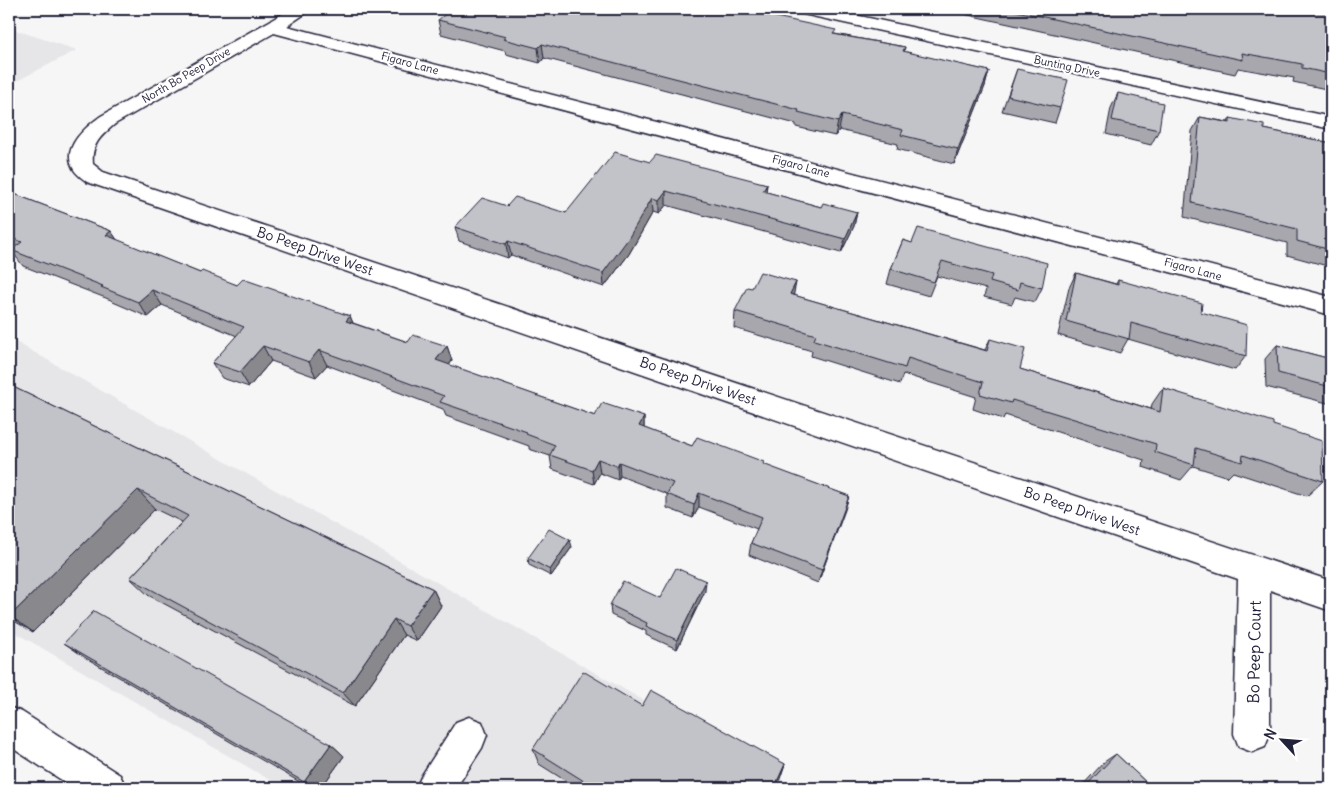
<svg xmlns="http://www.w3.org/2000/svg" width="1340" height="797" font-family="Delius,sans-serif">
<rect width="100%" height="100%" fill="#f6f6f7"/>
<filter id="ink" filterUnits="userSpaceOnUse"><feTurbulence type="fractalNoise" baseFrequency=".02" numOctaves="2"/><feDisplacementMap in="SourceGraphic" scale="10" xChannelSelector="R" yChannelSelector="G"/><feConvolveMatrix kernelMatrix="1 2 1 2 8 2 1 2 1" color-interpolation-filters="sRGB"/></filter>
<g filter="url(#ink)">
<path fill="#e6e6e9" d="M9,28L77,50L9,85Z
M9,338L797,788H284L9,629Z"/>
<g fill="none" stroke-linecap="round" stroke-linejoin="round">
<g stroke="#22223b" stroke-width="3">
<path id="street" d="M291,9H312L287,26L1331,297V315L274,33L115,124C101,136 91,144 93,164L103,172L1331,581V611L1270,590V734L1265,747L1252,752L1239,747L1234,734L1238,579L87,182C82,178 76,174 73,168C61,147 87,126 101,116Z
M794,9H827L1331,117V129L803,14L797,13Z
M469,717L482,722L487,735L482,748L456,788H416L422,775L456,722Z"/>
</g>
<g stroke="#22223b" stroke-width="3">
<path id="secondary" d="M9,707L22,712L120,775L126,788H74L9,746Z"/>
</g>
<use href="#street" fill="#fff" fill-rule="evenodd"/>
<use href="#secondary" fill="#fff" fill-rule="evenodd"/>
</g>
<path fill="#a7a7ad" stroke="#22223b" d="M941,9H1331V90L1293,82L1294,78L1238,68L1235,74Z
M438,20L835,34L905,47L904,52L989,71L985,86L954,164L897,149L898,144L839,130L835,136L796,127V124L544,58L540,63L506,54L505,51L441,34Z
M1017,69L1060,108L1055,123L1002,111Z
M1118,93L1159,130L1151,145L1106,134L1111,108Z
M1200,117L1228,122L1230,118L1264,129L1331,143V267L1287,255V243L1184,217L1192,131Z
M650,162L767,184L766,192L821,207L857,212L854,226L841,253L666,205L659,214L653,212L629,254L604,287L511,255L508,258L459,241L455,227L507,206L566,213Z
M9,192L111,231L117,240L200,273L237,285L350,316L353,323L408,342L447,346L452,361L449,365L595,416L644,417V428L692,446L764,465L849,496L818,583L749,555L751,543L757,529L699,507L693,518L667,508V494L620,476L618,480L600,473L594,484L552,469L550,456L529,449V446L446,416L443,409L327,365L316,377L271,361L249,387L222,378L212,363L237,336L162,305L148,317L113,302L111,300L23,266L11,250L13,249L9,248Z
M903,240L1042,288L1035,302L1015,297L1012,304L984,297L986,289L937,276L929,296L887,284L891,269Z
M1076,273L1116,284L1118,280L1201,312L1246,356L1235,370L1128,339L1120,353L1058,335L1069,288Z
M796,282L793,295L985,350L990,339L1020,369L1151,409L1152,404L1163,388L1273,425L1323,481L1307,496L1233,472L1228,477L1193,466L1181,480L1143,467L1144,460L1005,415L1003,419L973,409L976,397L903,374L900,384L811,356L812,351L734,328L735,311L752,288Z
M1277,345L1327,358V356L1331,352V404L1266,387L1265,359Z
M9,385L433,589L441,606L417,641L404,635L355,706L148,595L130,578L182,522L155,509L33,632L9,618Z
M572,547L551,576L529,565L528,558Z
M705,591L677,649L646,635V631L611,615L610,605Z
M64,643L331,744L344,756L321,788H310L86,658Z
M642,706L785,764L777,785L783,788H577L539,764L533,749Z
M1116,754L1152,788H1080L1104,762Z"/>
<path fill="#88888d" stroke="#22223b" d="M542,44L544,58L540,63L538,48Z
M989,71L985,86L954,164L958,149Z
M842,115L839,130L835,136L838,122Z
M767,184L765,199L763,191Z
M666,191V205L659,214V200Z
M652,198L653,212L629,254L604,287L603,273Z
M857,212L854,226L841,253L845,239Z
M111,231L122,247L106,235Z
M508,241L511,255L508,258L506,244Z
M796,282L793,298L790,294Z
M152,290L162,305L148,317L138,302Z
M350,316L356,331L346,321Z
M263,346L271,361L249,387L240,372Z
M447,346L452,361L441,375L436,360Z
M319,350L327,365L316,377L309,362Z
M644,417V432L639,426Z
M598,459L600,473L594,484L592,470Z
M619,462L620,476L618,480L617,466Z
M138,490L155,509L33,632L10,616Z
M699,493V507L693,518L694,505Z
M849,496L845,510L818,583L822,570Z
M570,540L572,547L551,576L550,570Z
M706,581L705,591L677,649V640Z
M433,589L441,606L417,641L407,626Z
M394,619L404,635L355,706L343,693Z
M331,744L344,756L321,788H312L304,782Z
M785,764L780,779L775,788H774Z"/>
<path fill="#c2c2c9" stroke="#22223b" d="M452,9H739L836,30L833,34L905,47L903,51L989,71L958,149L901,135L903,130L842,115L838,122L798,112L799,110L542,44L538,48L503,39L506,37L438,20Z
M1007,9H1331V74L1302,68V64L1242,53L1243,60Z
M1017,69L1068,80L1060,108L1008,96Z
M1118,93L1163,103L1159,130L1112,120Z
M1200,117L1230,123V118L1264,125V129L1331,143V250L1297,241V229L1192,203Z
M615,152L650,162L656,155L767,184L763,191L821,207L823,203L857,212L845,239L666,191L659,200L652,198L628,239L603,273L508,241L506,244L455,227L482,198L507,206L515,197L566,213Z
M9,192L111,231L106,235L200,273L202,271L237,285L243,279L350,316L346,321L408,342L413,335L447,346L436,360L595,416L602,403L644,417L639,426L692,446L697,437L764,462L763,464L849,496L822,570L751,543L762,517L699,493L694,505L667,494L673,483L619,462L617,466L598,459L592,470L550,455L555,445L526,434L527,432L440,402L444,396L319,350L309,362L263,346L240,372L212,363L244,327L152,290L138,302L101,287L103,286L11,250L22,242L9,237Z
M918,228L1047,263L1042,288L1020,282L1018,290L990,282L992,275L942,261L934,282L891,269L903,240L912,243Z
M760,272L796,282L790,294L987,351L990,339L1025,349L1020,369L1160,412L1163,388L1273,422V425L1322,441L1323,481L1243,455L1242,462L1196,448L1194,465L1155,452L1156,444L1012,400L1011,403L980,394L983,382L908,358L905,368L814,340L816,335L735,311L747,287L752,288Z
M1076,273L1118,285V280L1202,303L1201,312L1247,325L1246,356L1131,323L1129,339L1066,321Z
M1277,345L1331,359V387L1278,373Z
M9,385L433,589L407,626L394,619L343,693L130,578L188,516L138,490L10,616H9Z
M549,529L570,540L550,570L528,558Z
M676,568L706,581L677,640L646,626L647,623L610,605L623,581L660,598Z
M94,611L331,744L304,782L64,643Z
M583,671L642,706L651,690L785,764L776,784L783,788H595L533,749Z
M1116,754L1152,788H1084Z"/>
</g>
<g text-anchor="middle" stroke-width="4.5" stroke-linejoin="round" paint-order="stroke">
<g font-size="11" fill="#22223b" stroke="#fff">
<text transform="translate(410 63) rotate(15)" y="4">Figaro Lane</text>
<text transform="translate(1067 66) rotate(12)" y="4">Bunting Drive</text>
<text transform="translate(186 75) rotate(-30)" y="4">North Bo Peep Drive</text>
<text transform="translate(801 166) rotate(15)" y="4">Figaro Lane</text>
<text transform="translate(1193 269) rotate(15)" y="4">Figaro Lane</text>
</g>
<g font-size="14" fill="#22223b" stroke="#fff">
<text transform="translate(315 251) rotate(19)" y="5">Bo Peep Drive West</text>
<text transform="translate(698 381) rotate(19)" y="5">Bo Peep Drive West</text>
<text transform="translate(1082 511) rotate(19)" y="5">Bo Peep Drive West</text>
</g>
<g font-size="16" fill="#22223b" stroke="#fff">
<text transform="translate(1254 652) rotate(-89)" y="6">Bo Peep Court</text>
</g>
</g>
<rect width="1340" height="797" fill="none" stroke="#fff" stroke-width="30"/>
<rect x="15" y="15" width="1310" height="767" fill="none" stroke="#22223b" stroke-width="2" filter="url(#ink)"/>
<g transform="translate(1282 740) rotate(296)" stroke="#ffffff" stroke-width="4" paint-order="stroke">
<path d="M0-4L9 19L0 12L-9 19Z" fill="#22223b"/>
<text y="-8" font-size="14" font-weight="bold" text-anchor="middle" fill="#22223b">N</text>
</g>
</svg>
